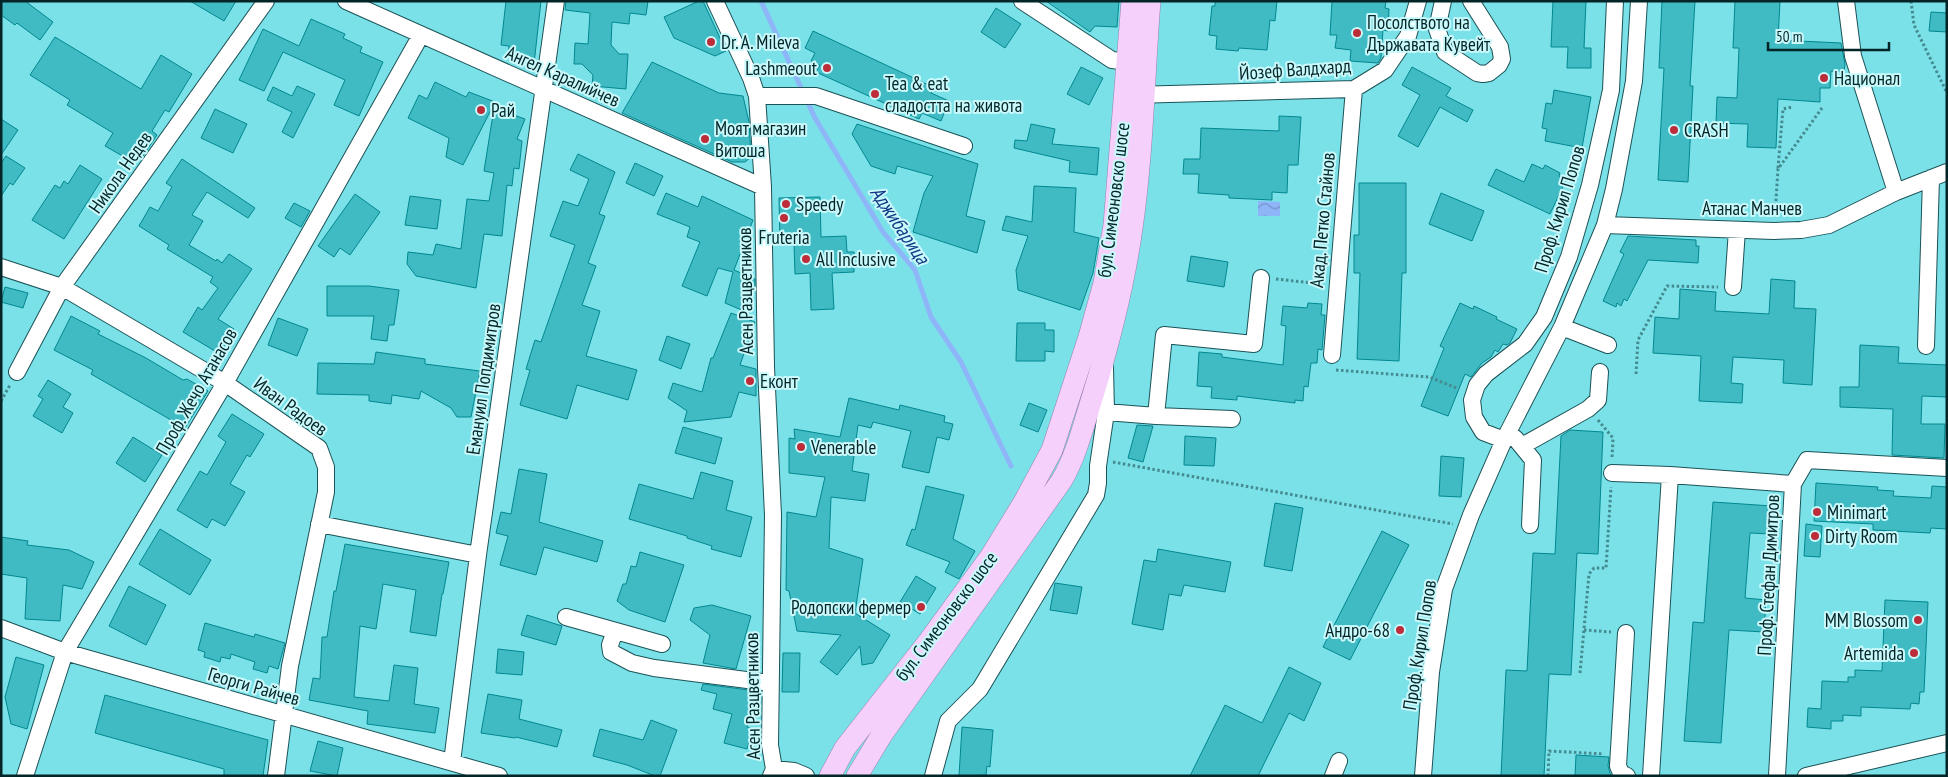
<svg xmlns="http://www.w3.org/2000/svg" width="1948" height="777" font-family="'PT Sans Narrow',sans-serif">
<defs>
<pattern id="water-waves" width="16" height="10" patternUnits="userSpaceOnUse" patternTransform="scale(1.25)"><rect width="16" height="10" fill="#8fb5f9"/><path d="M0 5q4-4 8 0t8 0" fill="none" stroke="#7393ca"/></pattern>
</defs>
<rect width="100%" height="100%" fill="#7ae1e8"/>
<path fill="url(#water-waves)" d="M1258,201L1280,202V216H1258Z"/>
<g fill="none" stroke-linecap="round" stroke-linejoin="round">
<path stroke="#8fb5f9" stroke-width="5" d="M761,1L815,118L883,232L915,270L931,317L961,362L1011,466"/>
</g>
<path fill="#41bbc3" stroke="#02878f" d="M1,1H25L53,22L40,40L17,23L15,25L1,15Z
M190,1H236L224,21Z
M506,1H541L534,64L521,62V57L508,56L509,46L501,45Z
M566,1H648L646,15L630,13L629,24L612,22L611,45L619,54H628L626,89L592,86L593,75L582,64H574L575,43L588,44L590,13L565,10Z
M699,1H703L726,51L715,56L674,38L664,17Z
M1046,1H1119L1117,27L1095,26L1090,32Z
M1215,1H1277L1275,21L1270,20L1267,50L1239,48L1238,51L1216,49L1217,36L1209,35L1212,6H1215Z
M1332,1H1386L1385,8L1389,9L1388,31L1383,30L1381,58L1378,63L1350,61L1351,50L1335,48L1337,35H1330Z
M1553,1H1586L1584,48H1591V68H1567L1568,47H1551Z
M1662,1H1695L1690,86H1693L1688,182L1658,180L1664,68H1659Z
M1735,1H1780L1778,40L1841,43L1845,64L1844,72L1831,71L1830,88H1820V102L1778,99L1776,148L1747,147L1748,124L1716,123L1717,97L1737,98L1739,48H1733Z
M996,8L1021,24L1005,48L981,32Z
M1931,12L1947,13V32L1929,31Z
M311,19L345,34L343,38L362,47L360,52L383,62L359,116L334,105L345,80L283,52L264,91L239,80L263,29L299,46Z
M813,31L933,87L931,93L949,101L941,121L922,113L919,119L816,72L820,65L811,61L815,53L805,48Z
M55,37L141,89L161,55L192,74L169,112L165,110L152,131L157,135L143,156L139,153L133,162L105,146L113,133L67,105L70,100L30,75Z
M652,62L719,93L743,96L749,122L751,157L745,162H732L622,113Z
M1081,67L1103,78L1089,105L1067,94Z
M1412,67L1451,88L1446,96L1473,110L1467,122L1440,107L1418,147L1398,136L1420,95L1402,85Z
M435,82L466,97L469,92L495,102L463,165L446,157L449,138L408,118L419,95L427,99Z
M297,86L315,94L293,138L282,132L292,112L267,100L273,87L292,96Z
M1554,90L1591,97L1582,148L1545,141L1547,129L1542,128L1546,103L1552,104Z
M494,108L525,119L517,139L522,141L519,169L514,168L512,186L507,185L502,236L484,234L476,288L416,276L407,264L408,252L433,255L436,244L461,249L467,199L489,201L494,173L484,171Z
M215,109L247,124L233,153L201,138Z
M1279,116L1301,117L1298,165H1288L1287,193L1272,192V200L1229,198V195L1198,193L1199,174H1183L1184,159H1200L1201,128L1279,131Z
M1,119L18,130L1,155Z
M857,124L978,164L966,216L985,221L977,253L913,232L924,193L933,176L897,166L895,174L871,166L852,134Z
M1031,124L1055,129L1052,144L1099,148L1097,175L1069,172L1070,161L1014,148L1015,140L1027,141Z
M578,154L615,172L599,214L605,216L588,263L596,266L582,305L600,311L586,356L637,370L628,400L577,385L567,419L520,405L530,370L526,369L535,340L541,342L575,245L550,236L563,201L578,206L589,179L570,170Z
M6,156L25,168L13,185L10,183L1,196V163Z
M182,159L255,208L248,218L207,192L192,215L203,221L189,245L216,261L217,259L222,263L229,254L252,269L218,319L234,329L220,354L183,332L198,307L202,310L218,288L210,282L213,277L167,249L169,245L139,226L150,207L158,211L172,187L166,183Z
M635,163L663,176L654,196L626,183Z
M1532,164L1543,169L1545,165L1560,173L1559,176L1566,180L1550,214L1488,185L1496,169L1524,182Z
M80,165L102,179L64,239L32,220L55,185L60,188L64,181L68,184Z
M1359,183H1406V273H1402L1399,361L1357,359L1360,273H1354V235H1359Z
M1034,186L1076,188L1074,232L1099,238L1093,273L1080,310L1018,290L1016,270L1028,236L1002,230L1006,216L1032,222Z
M666,193L698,207L702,196L753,220L734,270L755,279V285L744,311L725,303L733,272L718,268L707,296L682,286L700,242L687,237L690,227L657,214Z
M1441,193L1484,211L1472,241L1429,224Z
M355,194L380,212L350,255L340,248L334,257L318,246Z
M410,196L441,200L437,229L405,225Z
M820,197L821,237L846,236L847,252H854V272L832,273L834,309L811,310L810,273L795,274L794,244H780L779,198Z
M294,203L310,211L301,227L285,218Z
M1628,236L1696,240V246H1699L1698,263L1648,260L1627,301L1624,299L1621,306L1617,303L1616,307L1603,301L1624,254L1620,252Z
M1191,256L1228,262L1224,287L1187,281Z
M1771,279L1795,281L1794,308L1816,309L1812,385L1783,383L1784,360L1733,357L1731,383L1743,384L1742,403L1699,401L1701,356L1653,353L1655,317L1679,319L1680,289L1716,292L1715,311L1769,314Z
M327,286H369L399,290L394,325H389L387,341L371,339L374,316H327Z
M5,287L28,293L23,308L1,302Z
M1308,303L1322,304L1321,315H1325L1322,350L1318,349L1317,363H1311L1308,387L1304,386L1303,401L1295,400V403L1237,396V400L1211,398L1212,387L1197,386L1199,352L1222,354V357L1283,365L1286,326L1281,325L1283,306L1307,308Z
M1460,303L1473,309L1474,306L1497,317L1496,319L1517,329L1510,343L1507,345L1503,344L1498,352L1495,350L1491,357L1482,363L1471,377L1465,374L1448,416L1421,406L1444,348L1440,346Z
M731,313L755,322L740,365L756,369V396L739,392L731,417L684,422L687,411L668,398L673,383L702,392L711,358H713Z
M71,316L100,331L98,334L146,358L183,380L187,379L208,391L185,428L91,374L93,370L54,350Z
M278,318L308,329L297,356L268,345Z
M1017,323H1045V330H1054V352L1045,351V361H1016Z
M667,336L690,344L681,369L659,360Z
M1860,345L1899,347L1898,363L1947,365V397L1922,396L1921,424H1945L1944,458L1892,455L1893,409L1840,407V387H1859Z
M376,352L425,359V364L480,371L471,417H457L451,408L421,391L419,399L392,395L391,404L369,401V395L317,394L318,363L374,364Z
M48,380L71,394L63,407L73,413L62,433L33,416L43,399L38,396Z
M849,398L899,410L900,405L945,416L944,422L953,424L949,440L937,437L929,473L902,467L911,431L873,422L871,428L858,425L852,471L869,474L865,501L831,497L829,548L863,559L855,613L890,635L873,663L862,665L860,646L837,675L820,662L841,635L797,631L789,591L786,590L787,512L816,517L825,477L789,473V438L795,439L794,429L840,437Z
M1029,403L1047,410L1038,432L1020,425Z
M232,414L264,434L250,457L247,455L230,484L245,492L225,526L212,519L207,528L177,510L200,471L207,475L226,442L218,436Z
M1137,425L1153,426L1143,462L1128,458Z
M683,427L722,438L715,464L675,453Z
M1570,430L1603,432L1598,554L1577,553L1571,675L1549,674L1544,776H1501L1506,670L1527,671L1533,553L1555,554L1561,436Z
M1185,436L1216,438L1214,466L1184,465Z
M133,437L162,455L145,482L116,463Z
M1441,456L1464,458L1461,497L1439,496Z
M519,469L547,474L539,522L603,541L597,562L544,547L536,575L500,565L508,536L496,533L501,512L511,514Z
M701,472L733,481L726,510L752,517L741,557L711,549L712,546L687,538V536L629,519L639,484L693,499Z
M1816,483L1878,487L1877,490L1894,491L1893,496L1931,498L1932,486L1947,487V529L1931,528L1930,533L1873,530V524L1814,521Z
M926,486L964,495L953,539L975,551L959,579L945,572L950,562L906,545L912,529L915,530Z
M1713,502L1772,506L1770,534L1750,533L1745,598L1766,600L1764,632L1729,630L1721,743L1684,741L1693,622L1704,623Z
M1275,503L1303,508L1292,571L1264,566Z
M1806,524L1822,526L1820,557L1804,556Z
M160,529L211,560L190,595L139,564Z
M1382,531L1409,545L1350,660L1323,647Z
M1,537L28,541L27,545L69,550L94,562L82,589L63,585L60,621L25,619L27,578L1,574Z
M345,544L449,562L443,594H442L436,636L410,632L416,590L383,584L376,629L360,626L354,697L389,701L394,665L418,668L414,704L439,708L435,733L367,724L368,711L309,700L313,678L320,679L322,637H327L334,591H336Z
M1158,549L1231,562L1225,592L1184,585L1181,596L1169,594L1163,630L1132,624L1144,560L1156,562Z
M640,552L684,565L665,622L629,610L617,601L623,584H626L631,566L636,567Z
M916,576L936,588L920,614L900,602Z
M1055,583L1082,587L1077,614L1050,610Z
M129,586L166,605L146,645L109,626Z
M1885,600L1928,602L1924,692H1920L1919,704L1911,703L1910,709L1861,707V716L1843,715V721H1831V729L1807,727L1808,708L1821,709L1822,681L1848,682V677H1855V670L1882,671Z
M712,605L751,616L736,669L703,663L710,635L690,620L694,608Z
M527,615L562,626L556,645L521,635Z
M205,623L254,637L255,634L285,643L278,669L269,666L267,673L253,669L255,662L231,654L230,659L221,657L220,662L204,657L205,652L198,650Z
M498,649L524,652L522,675L496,673Z
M783,653H800L799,692H782Z
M16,657L44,665L27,729L11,724L5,697Z
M1289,667L1321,683L1304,721L1289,713L1258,776H1190L1225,705L1262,723Z
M703,684L756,691L747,727L753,729L747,749L724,743L732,714L713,709L717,694L701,690Z
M488,694L522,700L519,719L562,730L557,747L516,737L515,738L481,733Z
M105,695L268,740L263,776H224V769L95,733Z
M651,720L677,730L660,776H655L627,765L593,756L600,729L643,740Z
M962,727L993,730L990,767L987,766L986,775L959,776Z
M318,741L343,748L337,776L310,771Z
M1576,755L1609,757L1608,766L1611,776H1575Z"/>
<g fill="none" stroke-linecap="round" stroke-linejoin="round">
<g stroke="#1b5357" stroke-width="18">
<path id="minor" d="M346,1L763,187
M715,1L751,78L757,96L763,187L766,367L773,515L770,745L774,769L771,776
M1022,1L1112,60L1137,63
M1443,1L1437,29L1445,52L1477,73L1483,74L1489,73L1499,65L1502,59L1500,47L1471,1
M1846,1L1853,56L1896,192
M1132,95L1354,89L1385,70L1408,36L1418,1
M757,96H816L964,146
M1605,225L1774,231L1801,230L1829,225L1896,192L1947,172
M1,267L62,287L225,383L319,448L326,467V492L290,666L276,776
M1733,287L1737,230
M1562,327L1608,345
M1926,346L1931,178
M1332,355L1354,89
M17,372L62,287L266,1
M1106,412L1156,416L1232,419
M1156,416L1164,335L1254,344L1261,278
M1515,438L1533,460L1530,525
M1504,440L1483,432L1474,417L1472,400L1477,385L1486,374L1525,344L1544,317L1569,257L1590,185L1611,90L1615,1
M1522,446L1588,409L1598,400L1600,372
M1612,473L1670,475L1793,484
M319,524L478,555
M566,617L662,644
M1,628L65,652L499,776
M615,631L610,645L611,652L632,663L654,668L770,683
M1626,633L1618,766L1621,773L1627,776
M452,762L478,555L556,1
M774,769L794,771L806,776
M25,776L65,652L225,383L421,35
M933,776L948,721L980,689L1096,495L1098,483V466L1106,412L1105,368
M1333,776L1339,761
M1423,776L1431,672L1444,589L1471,515L1504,440L1562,327L1605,225L1614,189L1634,81L1639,1
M1651,776L1670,475
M1777,776L1793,484L1807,460L1947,468
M1806,776L1947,743"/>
</g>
<g stroke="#9c80b0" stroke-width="22">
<path id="major" d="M830,776L845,748L929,641L991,556L1024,502L1052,450L1089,337L1104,283L1114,225L1132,1
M857,776L881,736L1062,480C1077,454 1084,423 1093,395C1110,340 1124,285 1132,228C1143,153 1144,77 1150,1"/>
</g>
<path stroke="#438b8f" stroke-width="3" stroke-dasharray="2.5 2.5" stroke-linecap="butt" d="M1911,1L1914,25L1947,93
M1778,168L1783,109L1792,107
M1775,216L1778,169L1822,108
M1276,279L1322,284
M1336,370L1429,377L1459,389
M1636,374L1638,340L1667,286L1718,287
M1,401L10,385
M1598,420L1613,438L1612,458
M1113,462L1453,524
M1584,630L1611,632
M1580,673L1589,574L1594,568H1606L1611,487
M1548,776L1549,751L1604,754"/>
<use href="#minor" stroke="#fff" stroke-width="16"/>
<use href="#major" stroke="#f5d0fb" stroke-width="21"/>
</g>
<g fill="#bc2c39" stroke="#caf9fc" stroke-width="2">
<circle cx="1357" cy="33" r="5"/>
<circle cx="711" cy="42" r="5"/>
<circle cx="827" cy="68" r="5"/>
<circle cx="1824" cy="78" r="5"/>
<circle cx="875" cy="94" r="5"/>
<circle cx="481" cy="110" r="5"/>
<circle cx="1674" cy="130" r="5"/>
<circle cx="705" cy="139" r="5"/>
<circle cx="786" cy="204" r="5"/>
<circle cx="784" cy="218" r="5"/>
<circle cx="806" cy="259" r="5"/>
<circle cx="750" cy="381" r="5"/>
<circle cx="801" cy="447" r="5"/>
<circle cx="1817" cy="512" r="5"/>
<circle cx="1815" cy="536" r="5"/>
<circle cx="921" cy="607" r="5"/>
<circle cx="1918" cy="620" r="5"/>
<circle cx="1400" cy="630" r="5"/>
<circle cx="1914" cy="653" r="5"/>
</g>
<g text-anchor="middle" stroke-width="4" stroke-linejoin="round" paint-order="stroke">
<g font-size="19" fill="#032527" stroke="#caf9fc" text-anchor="start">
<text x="1367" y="29">Посолството на<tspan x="1367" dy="22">Държавата Кувейт</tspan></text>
<text x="721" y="49">Dr. A. Mileva</text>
<text x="817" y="75" text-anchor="end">Lashmeout</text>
<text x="1834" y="85">Национал</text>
<text x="885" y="90">Tea &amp; eat<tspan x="885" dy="22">сладостта на живота</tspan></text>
<text x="491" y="117">Рай</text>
<text x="715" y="135">Моят магазин<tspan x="715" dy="22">Витоша</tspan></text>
<text x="1684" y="137">CRASH</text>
<text x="796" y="211">Speedy</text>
<text x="784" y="244" text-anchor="middle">Fruteria</text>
<text x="816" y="266">All Inclusive</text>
<text x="760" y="388">Еконт</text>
<text x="811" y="454">Venerable</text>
<text x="1827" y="519">Minimart</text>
<text x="1825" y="543">Dirty Room</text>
<text x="911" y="614" text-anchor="end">Родопски фермер</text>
<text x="1908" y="627" text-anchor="end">MM Blossom</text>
<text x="1390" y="637" text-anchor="end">Андро-68</text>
<text x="1904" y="660" text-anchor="end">Artemida</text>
</g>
<g font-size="19" fill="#032527" stroke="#caf9fc">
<text transform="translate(1295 69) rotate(-4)" y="7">Йозеф Валдхард</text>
<text transform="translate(563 76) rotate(24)" y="7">Ангел Каралийчев</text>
<text transform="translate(120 172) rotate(-55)" y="7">Никола Недев</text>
<text transform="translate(1113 200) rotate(-83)" y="7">бул. Симеоновско шосе</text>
<text x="1752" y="215">Атанас Манчев</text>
<text transform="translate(1559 209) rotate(-73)" y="7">Проф. Кирил Попов</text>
<text transform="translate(1322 220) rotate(-85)" y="7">Акад. Петко Стайнов</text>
<text transform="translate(745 291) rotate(-91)" y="7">Асен Разцветников</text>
<text transform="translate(483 379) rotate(-82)" y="7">Емануил Попдимитров</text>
<text transform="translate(196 391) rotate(-60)" y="7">Проф. Жечо Атанасов</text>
<text transform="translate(291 406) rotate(36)" y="7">Иван Радоев</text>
<text transform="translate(1768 575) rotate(-87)" y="7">Проф. Стефан Димитров</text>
<text transform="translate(946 616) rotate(-53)" y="7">бул. Симеоновско шосе</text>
<text transform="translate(1419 645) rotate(-81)" y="7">Проф. Кирил Попов</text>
<text transform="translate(254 686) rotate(16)" y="7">Георги Райчев</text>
<text transform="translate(752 696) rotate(-91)" y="7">Асен Разцветников</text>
</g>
<g font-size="20" font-style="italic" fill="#0e3884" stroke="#caf9fc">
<text transform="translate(900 225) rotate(56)" y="7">Аджибарица</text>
</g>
</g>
<rect width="1948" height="777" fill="none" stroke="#032527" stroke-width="5"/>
<path d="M1768 42v8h121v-8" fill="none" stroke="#032527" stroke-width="2.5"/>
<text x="1776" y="42" font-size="15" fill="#032527" stroke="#caf9fc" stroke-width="4" paint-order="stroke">50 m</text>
</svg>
